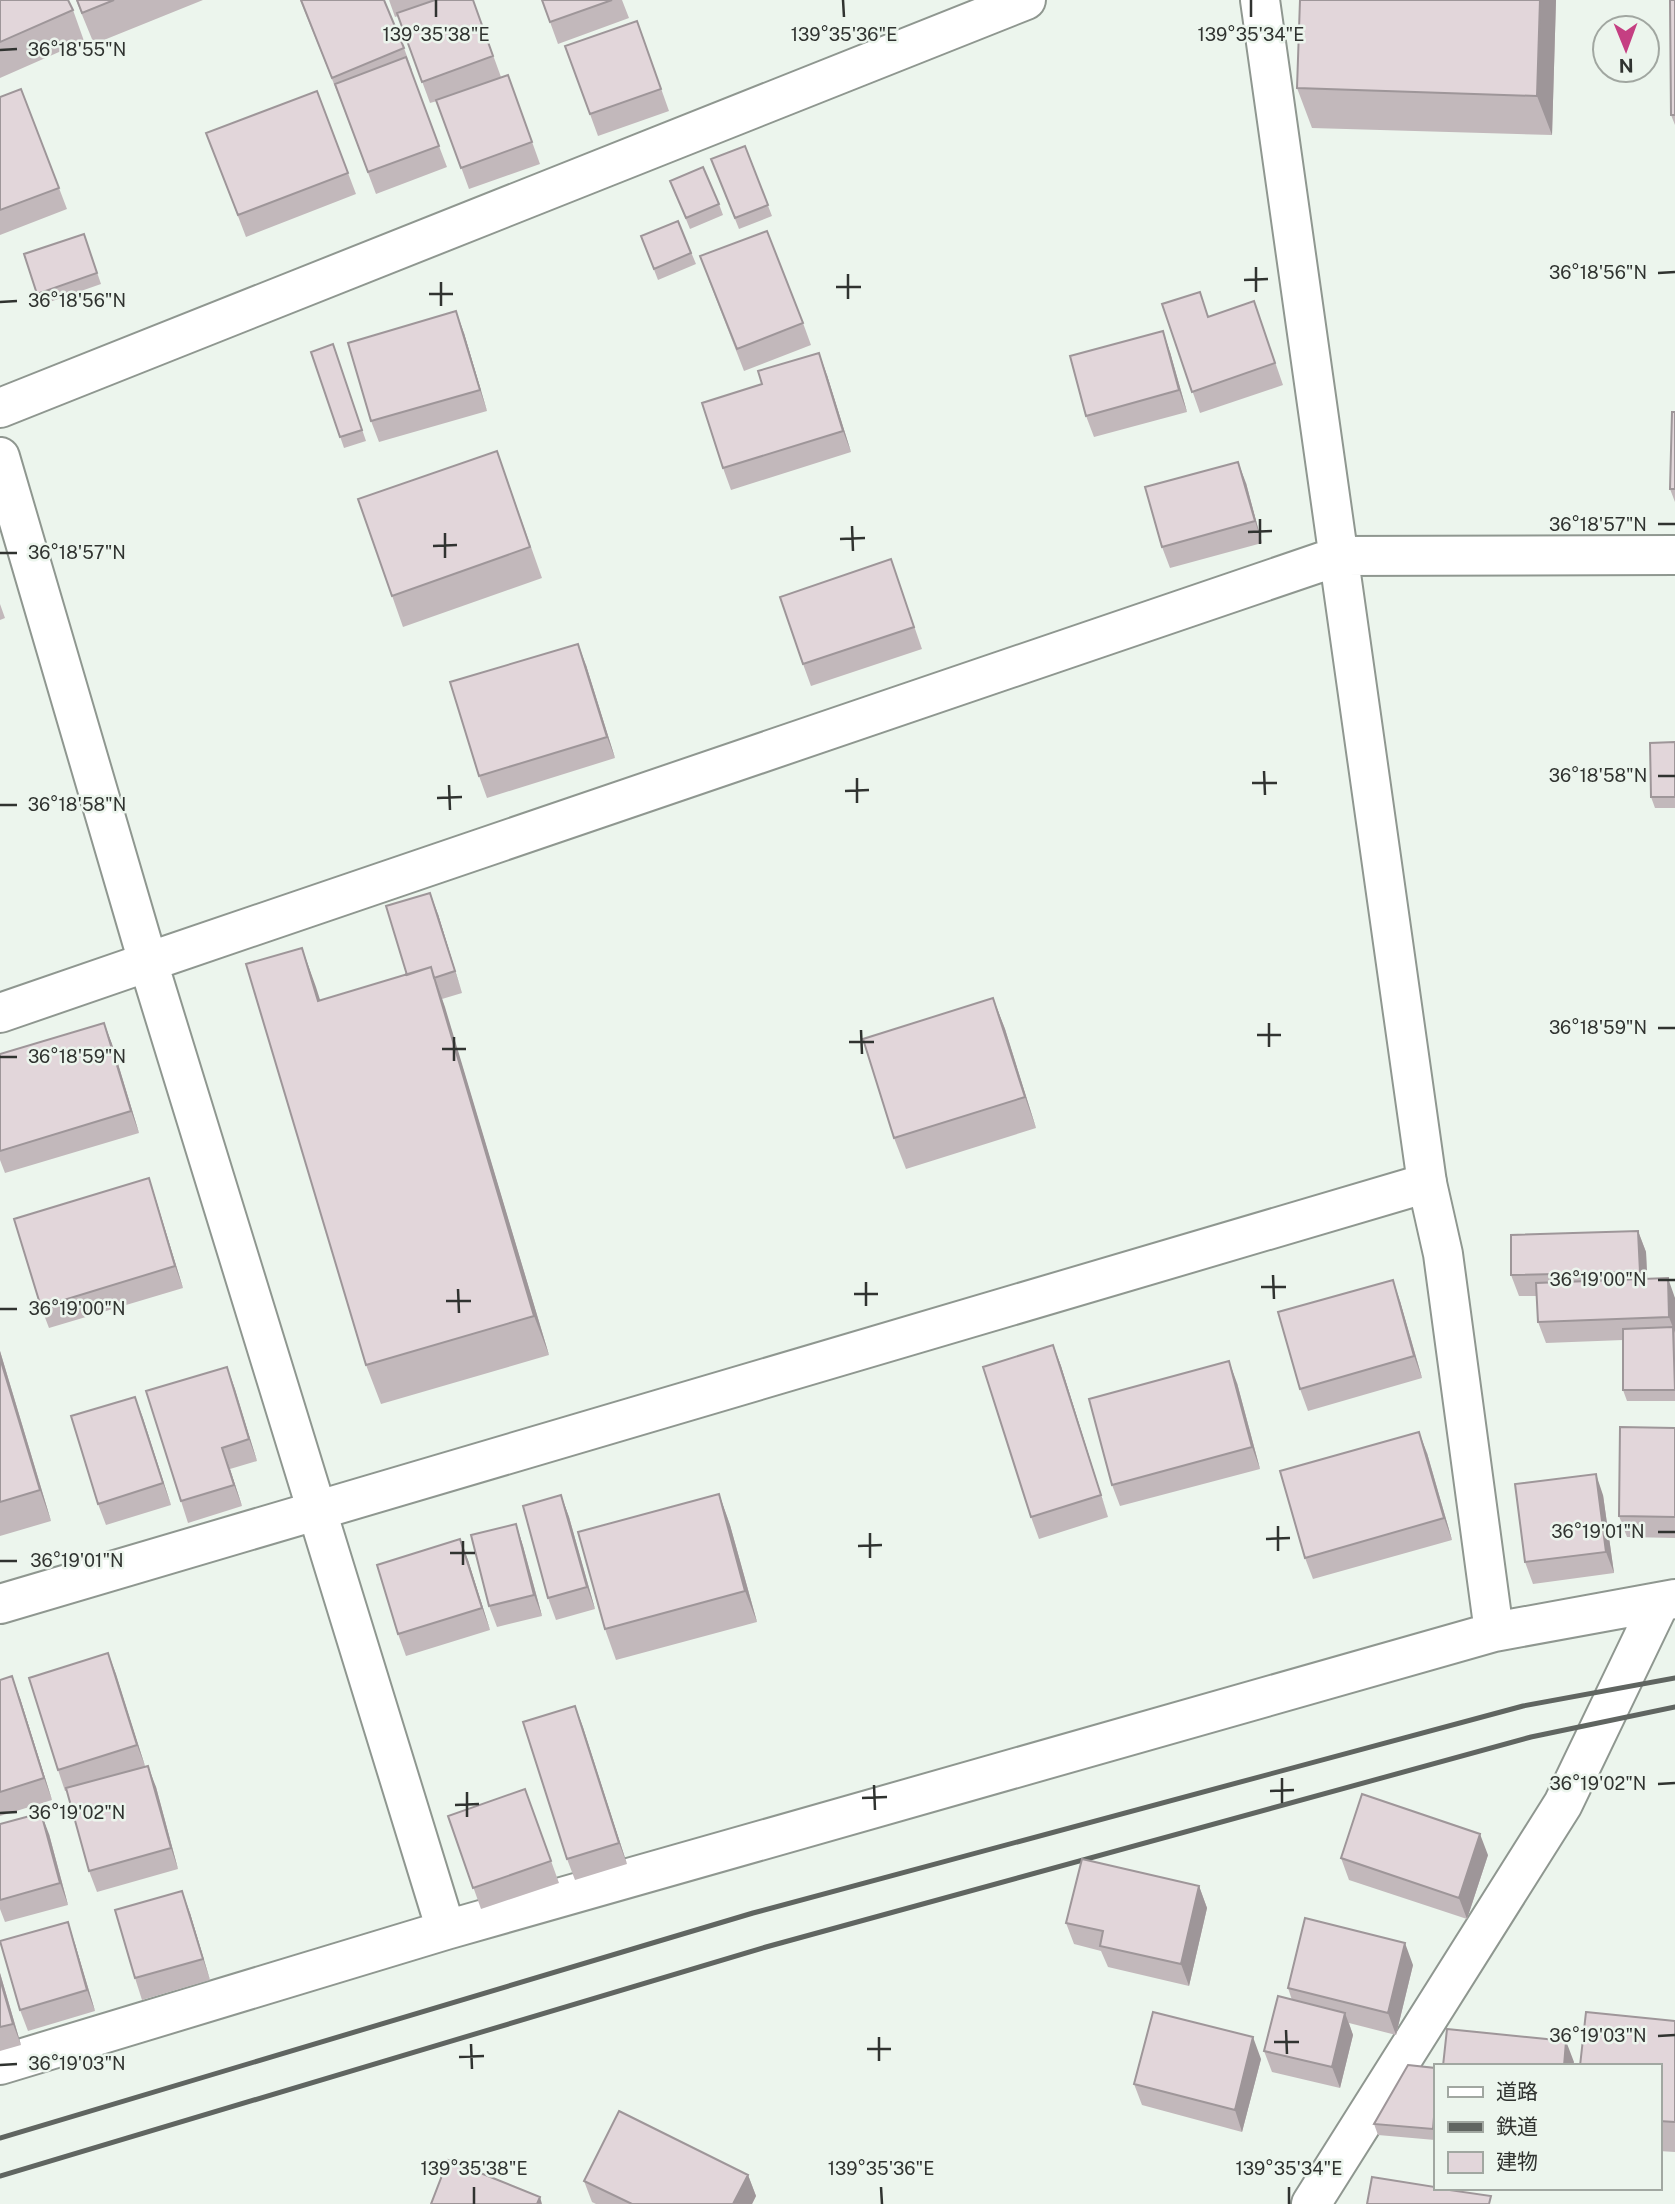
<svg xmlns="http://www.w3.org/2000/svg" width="1675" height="2204" font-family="'Public Sans','Noto Sans JP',sans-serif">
<rect width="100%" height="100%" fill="#ecf5ed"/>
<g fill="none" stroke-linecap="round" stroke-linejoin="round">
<g stroke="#8f9790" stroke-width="42">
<path id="minor" d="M1260,0L1427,1183L1443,1254L1494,1632
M0,408L1026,0
M0,457L148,962L446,1930
M148,962L1339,556L1675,555
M0,2065L446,1930L1494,1632L1675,1599
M1311,2204L1563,1804L1660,1602"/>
</g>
<g stroke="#8f9790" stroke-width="42">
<path id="tertiary" d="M0,1013L148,962
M0,1604L1427,1183"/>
</g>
<use href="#minor" stroke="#fff" stroke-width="38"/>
<use href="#tertiary" stroke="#fff" stroke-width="38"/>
<path stroke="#606561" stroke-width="5" d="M0,2138L753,1913L1523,1706L1675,1678
M0,2176L766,1947L1531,1737L1675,1707"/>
</g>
<path fill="#c2b8bb" d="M0,0L73,10L84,41L0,78Z
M76,0H203L94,44Z
M300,0H384L404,48L412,70H410L447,167L376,194L340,99Z
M389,0H473L501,77L508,75L540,164L469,189L437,101L430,103L398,16L395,17Z
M542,0H622L629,18L558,44Z
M1300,0H1556L1552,135L1312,128L1297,88Z
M1675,0V125L1671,115Z
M637,21L669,111L598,136L565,46Z
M317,91L356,194L246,237L206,133Z
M0,97L59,188L67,209L0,235Z
M745,146L772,216L739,229L711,159Z
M670,181L719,204L723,215L690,229Z
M678,221L696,264L658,280L641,236Z
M84,234L101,284L41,305L24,254Z
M708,278L803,323L811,345L744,371Z
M1254,301L1283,385L1200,413L1162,304L1209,317Z
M464,333L487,411L379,442L371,421Z
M333,344L366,441L344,448L311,352Z
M1170,352L1187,412L1094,437L1086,416Z
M827,375L851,452L731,490L723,468Z
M1675,412V502L1670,489Z
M497,451L542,578L403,627L358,499Z
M1246,483L1262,543L1170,568L1162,547Z
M891,559L922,649L811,686L803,664Z
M0,604L5,618L0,620Z
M586,665L615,758L487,798L479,776Z
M1675,742V808H1655L1651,797Z
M438,914L462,993L442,999L549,1355L381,1404L366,1365L302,948L320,1001L407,975Z
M993,998L1005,1029L1036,1128L906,1169L894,1138Z
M104,1023L112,1044L139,1133L5,1173L0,1160V1054Z
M149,1178L156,1200L183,1288L49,1328L41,1307Z
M1638,1231L1646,1252L1647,1278L1675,1298V1401H1627L1623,1390V1340L1546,1343L1538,1322L1537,1296H1519L1511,1275Z
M1400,1301L1422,1378L1308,1411L1300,1389Z
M1053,1345L1061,1366L1108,1517L1039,1539L1031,1517Z
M0,1351L51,1521L0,1536Z
M227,1367L257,1461L230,1469L242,1506L188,1523L181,1501Z
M1237,1383L1260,1469L1120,1506L1112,1485Z
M135,1397L171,1505L106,1525L98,1504Z
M1675,1428V1538L1627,1537L1619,1516Z
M1427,1453L1452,1540L1313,1579L1305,1558Z
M719,1494L730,1525L757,1622L616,1660L605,1629Z
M561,1495L569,1517L595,1609L556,1620L548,1598Z
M1603,1495L1614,1573L1533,1584L1525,1562Z
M516,1524L523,1546L542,1616L497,1627L489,1606Z
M468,1560L490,1630L406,1656L398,1634Z
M108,1653L145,1766L156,1787L178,1869L97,1892L89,1871L67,1791H65L58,1770Z
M0,1680L20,1698L52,1800L0,1816Z
M575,1706L627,1864L575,1880L567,1859Z
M525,1789L559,1883L481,1909L448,1816Z
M0,1824L49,1834L68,1905L5,1922L0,1909Z
M1488,1855L1467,1919L1349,1880L1341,1858Z
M1199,1886L1207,1908L1189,1986L1108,1967L1101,1951L1074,1944L1066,1923Z
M190,1913L210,1980L142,2000L135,1978Z
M75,1944L95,2011L28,2031L20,2010Z
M1413,1965L1396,2035L1349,2023L1353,2035L1340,2088L1272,2072L1264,2051L1292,2000L1288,1988Z
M0,1973L21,2045L0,2051Z
M1675,2021V2152L1659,2151V2066Z
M1261,2059L1242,2132L1142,2105L1134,2084Z
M1435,2068V2140L1378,2135L1374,2124Z
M748,2175L756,2196L752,2204H596L592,2202L584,2181Z"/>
<path fill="#9e9699" d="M1540,0H1556L1552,135L1537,96Z
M456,311L464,333L487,411L480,390Z
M1163,331L1170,352L1187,412L1179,390Z
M819,353L827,375L851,452L843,431Z
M1238,462L1246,483L1262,543L1255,521Z
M578,644L586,665L615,758L607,737Z
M430,893L438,914L462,993L455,971Z
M302,948L316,987L333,1041L318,1001Z
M431,967L445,1007L549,1355L534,1316Z
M993,998L1005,1029L1036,1128L1025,1097Z
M104,1023L112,1044L139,1133L131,1111Z
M149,1178L156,1200L183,1288L175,1266Z
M1638,1231L1646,1252L1648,1293L1640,1272Z
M1668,1278L1675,1298V1333L1669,1317Z
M1393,1280L1400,1301L1422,1378L1414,1356Z
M1053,1345L1061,1366L1108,1517L1101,1495Z
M0,1351L51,1521L40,1490L0,1358Z
M1229,1361L1237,1383L1260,1469L1252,1447Z
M227,1367L235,1389L257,1461L249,1439Z
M135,1397L143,1418L171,1505L163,1483Z
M1419,1432L1427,1453L1452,1540L1444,1518Z
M222,1448L230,1469L242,1506L234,1485Z
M1596,1474L1603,1495L1614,1573L1606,1552Z
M719,1494L730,1525L757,1622L745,1591Z
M561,1495L569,1517L595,1609L587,1587Z
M516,1524L523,1546L542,1616L534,1595Z
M460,1539L468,1560L490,1630L482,1608Z
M108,1653L116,1674L145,1766L137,1745Z
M12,1676L20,1698L52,1800L44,1778Z
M575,1706L583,1727L627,1864L619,1843Z
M148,1766L156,1787L178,1869L171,1848Z
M41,1813L49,1834L68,1905L60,1883Z
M1480,1834L1488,1855L1467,1919L1459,1898Z
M1199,1886L1207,1908L1189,1986L1181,1964Z
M182,1891L190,1913L210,1980L203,1959Z
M68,1922L75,1944L95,2011L87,1990Z
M1405,1943L1413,1965L1396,2035L1388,2013Z
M0,1973L21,2045L13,2024L0,1979Z
M1345,2013L1353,2035L1340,2088L1332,2067Z
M1253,2037L1261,2059L1242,2132L1235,2110Z
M1566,2041L1574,2062L1573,2066H1564Z
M1435,2105V2135L1433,2129Z
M748,2175L756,2196L752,2204H733Z
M540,2197L542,2204H537Z"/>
<path fill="#e2d6da" stroke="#9e9699" stroke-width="2" d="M0,0H68L73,10L0,42Z
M77,0H114L82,13Z
M301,0H384L404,48L332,78Z
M435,0H473L493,56L422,82L397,13Z
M542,0H612L550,22Z
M1300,0H1540L1537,96L1297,88Z
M1670,0H1675V115H1671Z
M637,21L661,89L590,114L565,46Z
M406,57L439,146L368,172L335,84Z
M508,75L532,142L461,168L436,100Z
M21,89L59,188L0,210V97Z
M317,91L348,173L238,215L206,133Z
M745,146L768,205L735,218L711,159Z
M703,167L719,204L686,218L670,181Z
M678,221L691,253L654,269L641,236Z
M767,231L803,323L737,349L700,256Z
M84,234L97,273L37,294L24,254Z
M1200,292L1208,317L1254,301L1275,363L1192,392L1162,304Z
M456,311L480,390L371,421L348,343Z
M1163,331L1179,390L1086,416L1070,356Z
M333,344L362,430L340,437L311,352Z
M819,353L843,431L723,468L702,403L762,384L758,371Z
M1672,412H1675V489H1670Z
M497,451L530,547L392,596L358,499Z
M1238,462L1255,521L1162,547L1145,487Z
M891,559L914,627L803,664L780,597Z
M578,644L607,737L479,776L450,682Z
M1675,742V797H1651L1650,743Z
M430,893L455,971L434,978L431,967L407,975L386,906Z
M302,948L318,1001L431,967L534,1316L366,1365L246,964Z
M993,998L1025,1097L894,1138L863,1039Z
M104,1023L131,1111L0,1151V1054Z
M149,1178L175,1266L41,1307L14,1219Z
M1638,1231L1640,1272L1511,1275V1235Z
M1668,1278L1669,1317L1538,1322L1536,1283Z
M1393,1280L1414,1356L1300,1389L1278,1312Z
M1673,1327L1675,1390H1623V1329Z
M1053,1345L1101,1495L1031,1517L983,1367Z
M0,1358L40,1490L0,1502Z
M1229,1361L1252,1447L1112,1485L1089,1399Z
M227,1367L249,1439L222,1448L234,1485L181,1501L146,1391Z
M135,1397L163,1483L98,1504L71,1416Z
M1620,1427L1675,1428V1517L1619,1516Z
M1419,1432L1444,1518L1305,1558L1280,1471Z
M1596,1474L1606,1552L1525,1562L1515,1484Z
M719,1494L745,1591L605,1629L578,1532Z
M561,1495L587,1587L548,1598L523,1506Z
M516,1524L534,1595L489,1606L471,1535Z
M460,1539L482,1608L398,1634L377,1565Z
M108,1653L137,1745L58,1770L29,1678Z
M12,1676L44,1778L0,1792V1680Z
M575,1706L619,1843L567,1859L523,1722Z
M148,1766L171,1848L89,1871L66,1788Z
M525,1789L551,1861L473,1888L448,1816Z
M1362,1794L1480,1834L1459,1898L1341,1858Z
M41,1813L60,1883L0,1900V1824Z
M1082,1859L1199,1886L1181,1964L1100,1946L1103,1931L1066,1923Z
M182,1891L203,1959L135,1978L115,1910Z
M1305,1918L1405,1943L1388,2013L1288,1988Z
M68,1922L87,1990L20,2010L0,1941Z
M0,1979L13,2024L0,2027Z
M1278,1996L1345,2013L1332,2067L1264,2051Z
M1153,2012L1253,2037L1235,2110L1134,2084Z
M1586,2012L1675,2021V2122L1659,2121V2066H1580Z
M1447,2029L1566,2041L1564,2066H1443Z
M1408,2065L1435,2068V2105L1433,2129L1374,2124Z
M619,2111L748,2175L733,2204H632L584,2181Z
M448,2160L540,2197L537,2204H431Z
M1372,2177L1435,2187V2188L1491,2196L1489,2204H1367Z"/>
<path fill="none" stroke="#303330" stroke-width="2.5" d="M436,0V17M843,0L844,17M1251,0V17M0,50L17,49M1256,267V292M1658,273L1675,272M848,274V299M1244,280L1268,279M441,282V306M836,287H861M429,294H453M0,302L17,301M1260,519V544M1658,524H1675M852,526L853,551M1248,532L1272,531M445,533V558M840,539L865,538M433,546L457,545M0,553H17M1264,771L1265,795M1658,776H1675M857,778V803M1252,783H1277M449,785L450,810M845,791L869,790M437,798L462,797M0,805H17M1269,1023V1047M1658,1028H1675M861,1030L862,1054M1257,1035H1281M454,1037V1061M849,1042H874M442,1049H466M0,1057H17M1273,1275L1274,1299M1658,1280H1675M866,1282V1306M1261,1287H1286M458,1289L459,1313M854,1294H878M446,1301H471M0,1309H17M1278,1526V1551M1658,1532H1675M870,1533V1558M1266,1539L1290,1538M463,1541V1565M858,1546L882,1545M450,1553H475M0,1561H17M1282,1778V1803M1658,1784L1675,1783M874,1785L875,1810M1270,1791L1294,1790M467,1792V1817M862,1798L887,1797M455,1805L479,1804M0,1813L17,1812M1286,2030L1287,2054M1658,2036L1675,2035M879,2037V2061M1274,2042H1299M471,2044L472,2069M867,2049H891M459,2057L484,2056M0,2065L17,2064M474,2187V2204M881,2187L882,2204M1289,2187V2204"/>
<g font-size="18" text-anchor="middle" fill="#303330" stroke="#ecf5ed" stroke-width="5" stroke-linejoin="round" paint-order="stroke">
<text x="436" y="41">139°35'38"E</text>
<text x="844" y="41">139°35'36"E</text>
<text x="1251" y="41">139°35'34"E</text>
<text x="77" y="56">36°18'55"N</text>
<text x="1598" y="279">36°18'56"N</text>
<text x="77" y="307">36°18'56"N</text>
<text x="1598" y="531">36°18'57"N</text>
<text x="77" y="559">36°18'57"N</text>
<text x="1598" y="782">36°18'58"N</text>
<text x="77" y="811">36°18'58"N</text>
<text x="1598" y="1034">36°18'59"N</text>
<text x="77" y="1063">36°18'59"N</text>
<text x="1598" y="1286">36°19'00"N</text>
<text x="77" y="1315">36°19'00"N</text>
<text x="1598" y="1538">36°19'01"N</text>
<text x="77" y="1567">36°19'01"N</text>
<text x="1598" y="1790">36°19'02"N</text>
<text x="77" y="1819">36°19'02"N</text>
<text x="1598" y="2042">36°19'03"N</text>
<text x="77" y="2070">36°19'03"N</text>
<text x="474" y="2175">139°35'38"E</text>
<text x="881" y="2175">139°35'36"E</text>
<text x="1289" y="2175">139°35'34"E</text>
</g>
<rect x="1434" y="2064" width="228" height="126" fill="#ecf5ed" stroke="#a1a7a1" stroke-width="2"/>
<rect x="1448" y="2087" width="35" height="10" fill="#ffffff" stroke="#a1a7a1" stroke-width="2"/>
<text x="1496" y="2099" font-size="21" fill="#303330">道路</text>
<rect x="1448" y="2122" width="35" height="10" fill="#606561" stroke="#a1a7a1" stroke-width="2"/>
<text x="1496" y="2134" font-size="21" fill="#303330">鉄道</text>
<rect x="1448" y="2152" width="35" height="21" fill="#e2d6da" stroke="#a1a7a1" stroke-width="2"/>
<text x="1496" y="2169" font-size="21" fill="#303330">建物</text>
<g transform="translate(1626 49) rotate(179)"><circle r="33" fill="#ecf5ed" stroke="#a1a7a1" stroke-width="2"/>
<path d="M0-5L12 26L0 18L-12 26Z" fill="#c53f82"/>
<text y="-10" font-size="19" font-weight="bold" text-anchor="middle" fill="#303330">N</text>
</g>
</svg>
